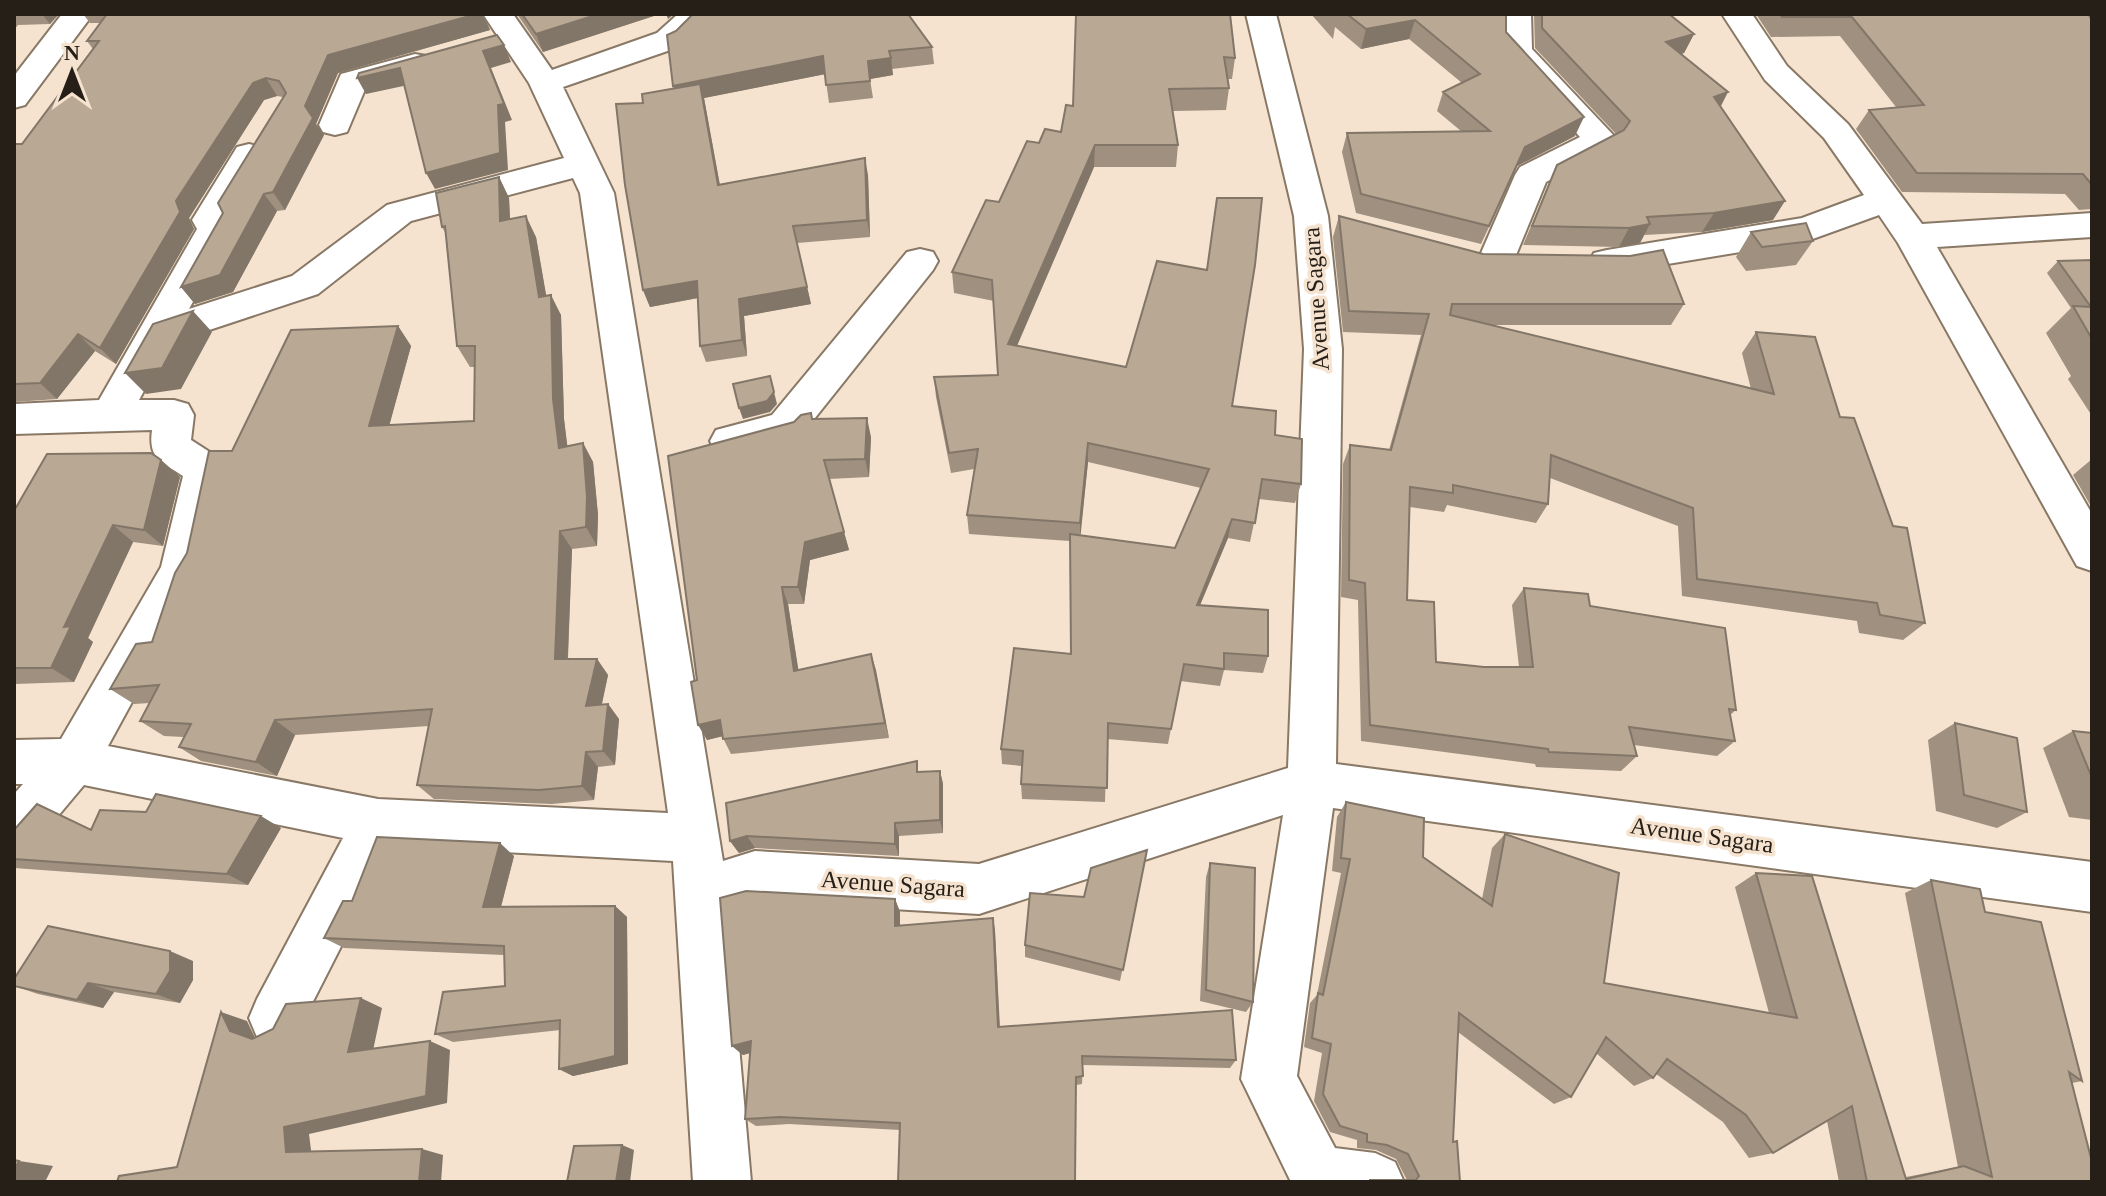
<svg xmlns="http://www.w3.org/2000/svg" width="2106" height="1196" font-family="'Times New Roman',serif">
<rect width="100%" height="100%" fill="#f5e3cf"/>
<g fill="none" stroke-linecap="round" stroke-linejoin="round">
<g stroke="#887865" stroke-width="4">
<path id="minor" d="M62,14H93L25,105L14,108V76Z
M483,14H513L552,70L657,33L678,14H711L679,47L563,87L614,193L723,861L755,851L979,864L1288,768L1304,349L1294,216L1246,14H1276L1328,216L1342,349L1336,764L2092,862V912L1333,808L1297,1076L1335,1148L1375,1153L1395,1162L1404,1182H1291L1241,1079L1283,815L979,914L755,901L727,909L751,1182H693L673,861L392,846L295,1037L276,1045L257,1037L249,1018L257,999L343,838L84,785L32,847L14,854V794L23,784H14V740L61,739L161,567L183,476C161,461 148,459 152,430L14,434V404L99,400L197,229L192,220L237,147L249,144L261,147L266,155L227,220L233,229L189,309L292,276L387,205L564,158L529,83ZM573,178L580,193L668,813L378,799L108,746L204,570L225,469L219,458L191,440L194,415L188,404L174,400H139L170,343L318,294L411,221Z
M1501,14H1531L1532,49L1618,140L1613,147L1546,182L1514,260L1509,269L1496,272L1483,269L1478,260L1515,175L1520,167L1580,137L1502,51Z
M1722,14H1752L1787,66L1848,124L1922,224L2092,213V237L1937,247L2092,514V571L2077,566L1898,243L1879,215L1807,241L1607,274L1594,271L1589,262L1594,253L1607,250L1802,218L1864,195L1824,138L1765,80Z
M415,54L426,56L431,63L426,70L366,87L347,132L335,135L323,132L319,125L341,74Z
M920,249L933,252L938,261L933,270L799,438L730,457L716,452L710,441L716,430L772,415L907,252Z"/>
</g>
<use href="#minor" fill="#fff" fill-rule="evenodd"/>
</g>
<path fill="#9f907f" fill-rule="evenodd" d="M14,14H59L50,24L18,25L14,30Z
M83,14H483L490,30L338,73L316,124L324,135L285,210L277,211L233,292L195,304L181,287L223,213L283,97L277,96L264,100L189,218L194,229L116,364L95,351L57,399L14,402V144H22L93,49L87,41L101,23H90Z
M517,14H660L543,52Z
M1076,14L1235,58L1232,79H1228L1229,88L1226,110L1173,111L1178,145L1176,167H1094L1017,346L1232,406L1275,435L1301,484L1295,503L1259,499L1250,542L1228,538L1200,605L1268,656L1263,673L1224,670L1220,686L1180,681L1168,744L1107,739L1105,802L1022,799L1021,784L1022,766L1002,764L1001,749L1070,654V541L969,534L967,515L974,469L951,473L936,397L934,377L998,375L994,301L954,293L952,272L1039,143L1061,132L1073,106ZM1088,462L1201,488L1175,548L1080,535Z
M1311,14H1506V32L1575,136L1517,166L1481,244L1356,213L1342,152L1347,133L1461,131L1437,111L1443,92L1462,83L1409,39L1361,49L1335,27L1333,39Z
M1534,14H1669L1694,34L1684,53L1681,54L1720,107L1773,220L1702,232L1644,235L1640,243L1619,247L1523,245L1557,165L1616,134L1535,48Z
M1756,14H2088L2092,20V209L2079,210L2065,194L1902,192L1856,129L1869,110L1896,107L1840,36L1771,37Z
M676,31L932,47L934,64L892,69L893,75L870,79L873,98L829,103L825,74L704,98L720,185L868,175L870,237L797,243L811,304L744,316L747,356L706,362L700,346L698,298L650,307L643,290V103L674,88Z
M499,177L509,198L510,219L536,237L546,296L561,315L564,419L567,446L583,443L593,462L598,515L597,546L572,549L568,659H597L608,675L602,704H608L619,719L615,765L598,767L594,800L552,804L434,799L417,785L429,726L295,735L277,776L201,761L179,747L184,737L164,736L140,721L150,703L134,704L110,689L152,642L187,553L232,451L398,326L411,346L389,425L474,421L475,367H470L457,346L446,234L442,227Z
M1339,216L1483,254L1684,304L1671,325H1492L1751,389L1742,353L1756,332L1840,417L1925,623L1903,640L1859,633L1857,621L1682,596L1678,526L1550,478L1548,504L1536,523L1447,505L1444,512L1410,507L1407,600L1436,662L1484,667H1519L1512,605L1524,588L1590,606L1736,710L1730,715L1735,741L1717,756L1634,745L1637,756L1621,771L1536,767L1535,764L1361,741L1358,600L1341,597L1343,464L1350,445L1389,450L1421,335L1343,332L1333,237Z
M1751,232L1813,241L1796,265L1746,271L1736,257Z
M2092,260V416L2068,379L2071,376L2046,333L2071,308L2047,273L2058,261Z
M812,419L871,437L869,477L829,479L849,550L810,560L804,604H788L798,670L871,654L889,738L731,754L722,736L707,740L697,680L794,422Z
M2092,459V508L2073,475Z
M161,460L180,477L163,546L133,542L88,638L93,642L74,682L14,684V511Z
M1955,723L2027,812L1997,828L1936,811L1928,740Z
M2073,731L2092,733V820L2069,817L2043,748Z
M940,771L943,784V833L899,836V856L755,848L739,853L730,841L920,772Z
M1346,802L1482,899L1492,848L1505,834L1604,983L1769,1013L1735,887L1756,873L1906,1177L1958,1167L1905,893L1931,880L1985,912L2082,1081L2072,1083L2092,1182H1839L1827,1121L1773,1153L1749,1158L1723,1122L1656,1074L1653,1078L1634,1086L1596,1053L1571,1097L1554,1104L1458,1032L1453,1142L1460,1182H1366L1370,1180H1407L1396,1159L1376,1150L1357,1148V1140L1330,1132L1314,1101L1322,1053L1304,1047L1310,1003L1317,995L1341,873L1332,871L1337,817Z
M281,828L248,885L14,868V830Z
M1147,850L1120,981L1025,957V945Z
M514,856L501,907L615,906L627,917L628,1064L573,1076L559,1069L560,1030L453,1042L435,1034L505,986L504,955L344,948L324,938L352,901Z
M1210,863L1253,1002L1246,1012L1200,1001L1206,877Z
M895,899L900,912V926L993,918L995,931L1000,1027L1236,1060L1230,1068L1083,1065L1082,1084L1076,1085L900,1130L789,1124L756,1126L745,1119L750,1053L743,1055L732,1046Z
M193,961V980L180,1003L114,992L103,1008L38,994L14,986Z"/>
<path fill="#827668" d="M42,14H59L50,24Z
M477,14H483L490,30L338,73L316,124L324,135L285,210L273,192L305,106L328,55Z
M599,14H660L543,52L536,34Z
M666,14H674L668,19Z
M1415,20L1409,39L1361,49L1366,29Z
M1694,34L1684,53L1656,62L1666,42Z
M504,45L511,62L491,68L512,120L505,122L508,170L435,189L426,173L483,51Z
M823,56L826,74L704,98L723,203L718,185L678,103L673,86Z
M891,58L893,75L870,79L868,61Z
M400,68L408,85L366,94L357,78Z
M266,78L277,96L264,100L189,218L194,229L116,364L100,348L176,201L253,83Z
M1728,92L1718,112L1714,97Z
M1584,117L1575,136L1517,166L1481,244L1525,147Z
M1095,145L1094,167L1009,364L1008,344Z
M865,158L868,175L870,237L867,220Z
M499,177L509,198L511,242L500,221Z
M264,194L277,211L233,292L195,304L181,287Z
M1785,201L1773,220L1702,232L1714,213Z
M526,216L536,237L550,317L539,297Z
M1650,224L1640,243L1619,247L1629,228Z
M793,226L811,304L744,316L747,356L742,340L739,299Z
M697,281L703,297L650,307L643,290Z
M551,295L561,315L564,419L570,467L559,448L553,399Z
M193,311L212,332L181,389L146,394L125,373Z
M398,326L411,346L384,445L369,426Z
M78,334L95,351L57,399L40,383Z
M770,376L777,404L770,412L743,419L739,408Z
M867,418L871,437L869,477L865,459Z
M583,443L593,462L598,515L597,546L586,527Z
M1088,443V462L1080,541V523Z
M161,460L180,477L163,546L144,530Z
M1232,519L1228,538L1193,622L1197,605Z
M113,525L133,542L88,638L93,642L74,682L51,668L64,627Z
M560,531L572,549L567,675L555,659Z
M844,532L849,550L810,560L804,604L798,587L805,542Z
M782,587L788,604L801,686L794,671Z
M871,654L876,670L889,738L885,723Z
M597,659L608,675L598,721L586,706Z
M608,704L619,719L615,765L603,751Z
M275,720L295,735L277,776L256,762Z
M720,720L728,735L707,740L698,725Z
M586,752L598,767L594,800L582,786Z
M940,771L943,784V833L940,820Z
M261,816L281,828L248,885L227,874Z
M895,823L899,836V856L895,844Z
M747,836L755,848L739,853L730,841Z
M500,843L514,856L498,918L483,907Z
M895,899L900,912V938L895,926Z
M615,906L627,917L628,1064L573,1076L559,1069Z
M993,918L995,931L1000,1036L998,1027Z
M170,951L193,961V980L180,1003L156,994Z
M88,983L114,992L103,1008L77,1000Z
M361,998L382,1008L371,1060L348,1052Z
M221,1012L247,1021L256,1040L230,1031Z
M430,1041L450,1050L447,1103L309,1134L312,1158L286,1152L284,1127Z
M751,1041L761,1050L743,1055L732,1046Z
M622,1145L634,1150L630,1182H616Z
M422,1149L443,1155L441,1182H419Z
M19,1161L53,1166L45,1182H14V1170Z"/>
<path fill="#b9a894" stroke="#827668" stroke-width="2" d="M107,14H477L328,55L305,106L313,118L273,192L264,194L220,275L181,287L223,213L218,203L286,93L279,81L266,78L253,83L176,201L180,212L100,348L78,334L40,383L14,384V144H22L99,41H87Z
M522,14H599L536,34Z
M693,14H908L932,47L889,51L891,58L868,61L870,81L826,85L823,56L673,86L667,35L676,31Z
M1076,14H1230L1235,58L1224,57L1229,88L1169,89L1178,145H1095L1008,344L1126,367L1157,261L1207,270L1217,198H1262L1255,265L1232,406L1276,411L1275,435L1302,439L1301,484L1262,479L1255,523L1232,519L1197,605L1268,610V656L1224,653V669L1184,664L1171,729L1108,723L1107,788L1021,784L1023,751L1001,749L1014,648L1071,654L1070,534L1175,548L1209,469L1088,443L1080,523L967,515L978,449L949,453L934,377L998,375L992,280L952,272L986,200L999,202L1027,141L1039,143L1045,129L1061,132L1066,105L1073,106Z
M1347,14H1506V32L1584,117L1525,147L1489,226L1361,194L1347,133L1490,131L1443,92L1480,74L1415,20L1366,29Z
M1542,14H1669L1694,34L1666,42L1728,92L1714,97L1785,201L1714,213L1647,217L1650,224L1629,228L1532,226L1557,165L1624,130L1630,121L1542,28Z
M1780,14H2088L2092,20V185L2083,174L1917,173L1869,110L1924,105L1852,17H1782Z
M497,35L504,45L483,51L504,104L498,105L500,153L426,173L400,68L357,78L359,73Z
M700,84L718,185L865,158L867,220L793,226L807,287L739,299L742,340L700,346L697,281L643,290L625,185L616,104L643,103L642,94Z
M499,177L500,221L526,216L539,297L551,295L553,399L559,448L583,443L587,497L586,527L560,531L555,659H597L586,706L608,704L603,751L586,752L582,786L539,790L417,785L432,709L275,720L256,762L179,747L191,724L140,721L159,685L110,689L136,644L152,642L175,573L187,553L209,451H232L291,330L398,326L369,426L474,421L475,346H457L445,226L442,227L436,193Z
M1339,216L1483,254L1630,256L1663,250L1684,304H1452L1450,315L1774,394L1756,332L1815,337L1840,417L1854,418L1893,526L1907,528L1925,623L1880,615L1877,603L1697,579L1693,508L1551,455L1548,504L1453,485V493L1410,487L1407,600L1434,602L1436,662L1484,667H1533L1524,588L1588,594L1590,606L1725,628L1736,710L1729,709L1735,741L1629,727L1637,756L1549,752L1548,749L1370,725L1365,583L1349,580L1350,445L1391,450L1429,314L1349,311Z
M1806,223L1813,241L1762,247L1751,232Z
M2092,260V307H2091L2058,261Z
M2073,306L2092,307V339Z
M193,311L162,368L125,373L153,324Z
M770,376L774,392L767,401L739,408L733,384Z
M811,413L812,419L867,418L865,459L824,460L844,532L805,542L798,587H782L794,671L871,654L885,723L723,739L720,720L698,725L691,682L697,680L668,456L794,422L801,415Z
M151,453L161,460L144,530L113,525L64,627L71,626L51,668H14V511L47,454Z
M1955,723L2017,738L2027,812L1964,795Z
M2073,731L2092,733V778Z
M917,761V772L940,771V820L895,823V844L747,836L730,841L726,803Z
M156,794L261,816L227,874L14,859V830L37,804L91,830L100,810L146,812Z
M1346,802L1424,818L1423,857L1492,906L1505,834L1619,873L1604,983L1797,1018L1756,873L1812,876L1906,1179L1964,1166L1992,1177L1931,880L1980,889L1985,912L2041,922L2082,1081L2069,1072L2092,1162V1182H1867L1852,1106L1773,1153L1746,1115L1667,1059L1653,1078L1606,1037L1571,1097L1459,1013L1453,1142L1457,1141L1460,1182H1370V1180H1416L1419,1176L1408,1154L1387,1145L1367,1142V1134L1340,1126L1323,1094L1331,1044L1312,1038L1318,993L1323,995L1350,859L1341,858Z
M377,837L500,843L483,907L615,906V1056L559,1069L560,1020L435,1034L443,992L505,986L504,946L324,938L343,901H352Z
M1147,850L1123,970L1025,945L1030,893L1084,897L1091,868Z
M1210,863L1255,868L1253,1002L1206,990Z
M746,891L895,899V926L993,918L998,1027L1232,1010L1236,1060L1082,1056L1083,1076L1076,1077L1075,1182H898L900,1123L780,1117L745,1119L751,1041L732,1046L720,898Z
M48,926L170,951V971L156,994L88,983L77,1000L14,986V979Z
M361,998L348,1052L430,1041L426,1096L284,1127L286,1152L422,1149L419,1182H117L119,1176L177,1167L221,1012L230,1031L252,1039L273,1029L286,1004Z
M622,1145L616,1182H567L574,1146Z
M14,1160L19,1161L14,1170Z"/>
<g text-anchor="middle" stroke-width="7" stroke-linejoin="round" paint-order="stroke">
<g font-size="24" fill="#251f18" stroke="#f5e3cf">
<text transform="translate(1316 299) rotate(-94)" y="8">Avenue Sagara</text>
<text transform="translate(1702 835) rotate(8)" y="8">Avenue Sagara</text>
<text transform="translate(893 884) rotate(4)" y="8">Avenue Sagara</text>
</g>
</g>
<rect width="2106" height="1196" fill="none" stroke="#251f18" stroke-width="32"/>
<g transform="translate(72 72)" stroke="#f5e3cf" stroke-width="6" paint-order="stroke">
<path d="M0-6L14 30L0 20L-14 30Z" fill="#251f18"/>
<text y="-12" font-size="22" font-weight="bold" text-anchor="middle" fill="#251f18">N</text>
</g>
</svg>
